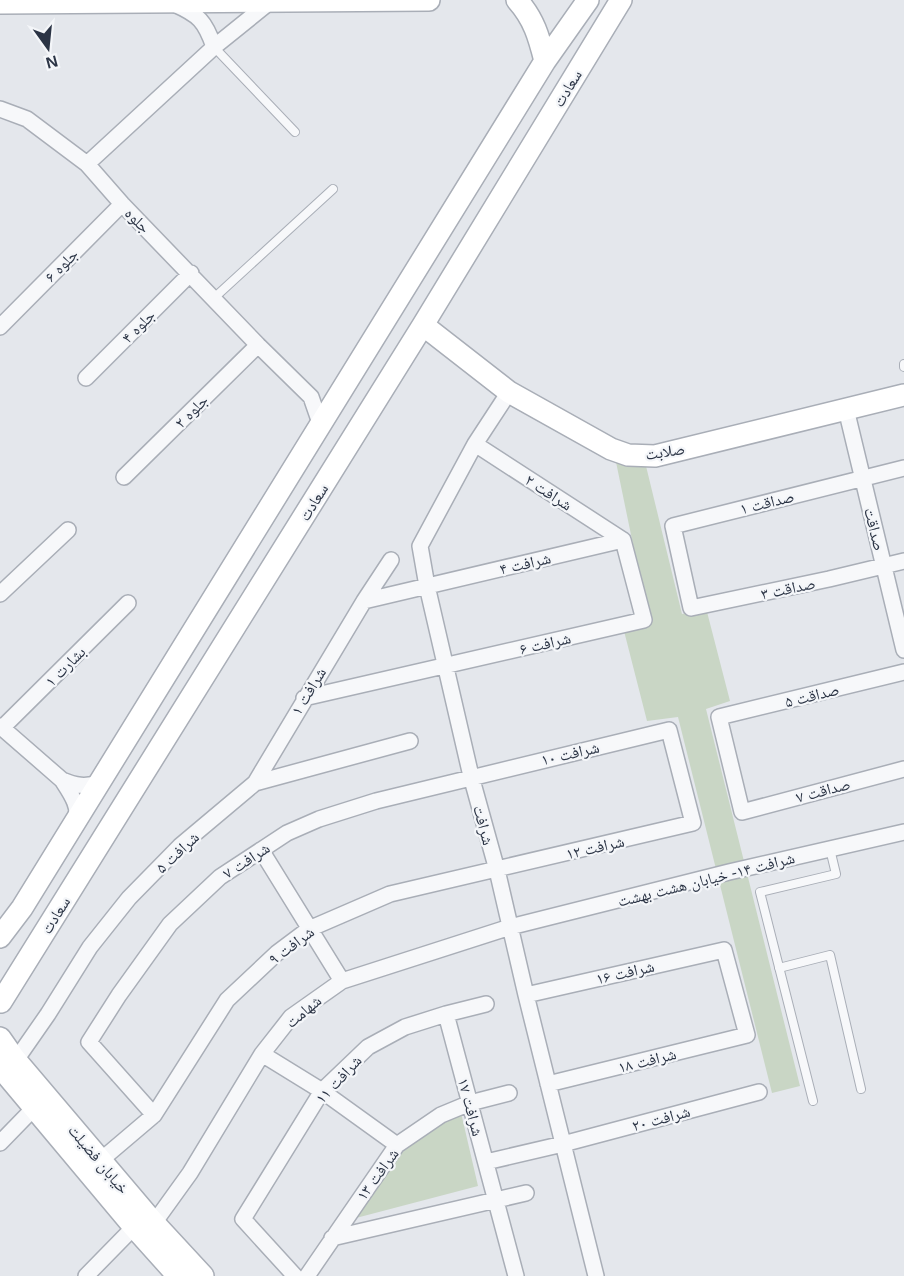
<svg xmlns="http://www.w3.org/2000/svg" width="904" height="1276" font-family="Arial,'Noto Naskh Arabic',sans-serif">
<rect width="100%" height="100%" fill="#e4e7ec"/>
<path fill="#c9d6c5" d="M616,462L646,466L682,614L706,608L730,701L706,709L800,1086L772,1093L678,717L647,721L624,631L649,622Z
M459,1104L478,1186L356,1218L398,1149Z"/>
<g fill="none" stroke-linecap="round" stroke-linejoin="round">
<g stroke="#a9aeb7" stroke-width="10">
<path id="lane" d="M214,47L295,132
M214,298L333,189
M904,364V367
M779,968L830,955L861,1089
M813,1101L760,892L836,874L830,849"/>
</g>
<g stroke="#a9aeb7" stroke-width="18">
<path id="street" d="M174,4C199,15 205,21 214,47
M0,109L27,119L87,164L122,204L258,345L311,397L319,420L316,431
M87,164L214,47L271,1
M0,327L122,204
M86,378L191,273
M509,392L475,444L420,546L427,586L471,776L497,870L526,995L596,1276
M846,409L904,650
M475,444L623,540
M904,468L673,526L691,608L829,579L904,561
M124,477L258,345
M0,594L68,530
M364,601L623,540
M904,672L719,717L742,812L904,769
M304,698L644,620L623,540
M0,726L62,780
M2,728L128,603
M255,783L364,601L391,560
M75,822C82,808 69,791 62,780C76,786 85,787 100,783
M261,850L342,981
M526,995L724,950L747,1035L548,1084
M446,1014L516,1276
M262,1054L322,1091L397,1145
M16,1060L48,1014L90,947L129,898L180,846L255,783L410,741
M0,1143L34,1108
M101,1160L154,1115L227,1000L277,953L309,929L390,894L693,823L669,730L376,801L319,819L287,833L220,877L170,924L119,995L89,1042L154,1115
M486,1162L563,1144L759,1092
M154,1223L190,1173L262,1054L291,1017L342,981L510,927L729,872L904,832
M332,1238L526,1193
M86,1276L134,1227
M295,1276L243,1219L322,1091L368,1047L405,1027L446,1014L486,1004
M307,1276L397,1145L441,1115L470,1103L509,1093"/>
</g>
<g stroke="#a9aeb7" stroke-width="24">
<path id="secondary" d="M517,0C534,19 539,37 545,61
M0,3L429,0
M423,325L509,392L611,449L628,455L655,456L904,395
M0,937L22,908L545,61L588,0
M1,1002L423,325L621,0
M0,1038L14,1058L154,1223L203,1276
M0,1067L134,1227L178,1276"/>
</g>
<use href="#lane" stroke="#f7f8fa" stroke-width="8"/>
<use href="#street" stroke="#f7f8fa" stroke-width="15"/>
<use href="#secondary" stroke="#fff" stroke-width="21"/>
</g>
<g text-anchor="middle" stroke-width="4.5" stroke-linejoin="round" paint-order="stroke">
<g font-size="16" fill="#2b3445" stroke="#f4f6f9">
<text transform="translate(567 88) rotate(-59)" y="6">سعادت</text>
<text transform="translate(138 220) rotate(45)" y="6">جلوه</text>
<text transform="translate(61 265) rotate(-45)" y="6">جلوه ۶</text>
<text transform="translate(138 326) rotate(-45)" y="6">جلوه ۴</text>
<text transform="translate(191 411) rotate(-45)" y="6">جلوه ۲</text>
<text transform="translate(665 451) rotate(-9)" y="6">صلابت</text>
<text transform="translate(549 492) rotate(33)" y="6">شرافت ۲</text>
<text transform="translate(313 502) rotate(-58)" y="6">سعادت</text>
<text transform="translate(767 502) rotate(-14)" y="6">صداقت ۱</text>
<text transform="translate(875 529) rotate(76)" y="6">صداقت</text>
<text transform="translate(525 563) rotate(-13)" y="6">شرافت ۴</text>
<text transform="translate(788 588) rotate(-12)" y="6">صداقت ۳</text>
<text transform="translate(545 643) rotate(-13)" y="6">شرافت ۶</text>
<text transform="translate(65 666) rotate(-45)" y="6">بشارت ۱</text>
<text transform="translate(308 691) rotate(-59)" y="6">شرافت ۱</text>
<text transform="translate(812 695) rotate(-14)" y="6">صداقت ۵</text>
<text transform="translate(570 753) rotate(-13)" y="6">شرافت ۱۰</text>
<text transform="translate(823 790) rotate(-15)" y="6">صداقت ۷</text>
<text transform="translate(484 825) rotate(75)" y="6">شرافت</text>
<text transform="translate(595 847) rotate(-13)" y="6">شرافت ۱۲</text>
<text transform="translate(177 852) rotate(-43)" y="6">شرافت ۵</text>
<text transform="translate(246 860) rotate(-33)" y="6">شرافت ۷</text>
<text transform="translate(706 879) rotate(-14)" y="6">شرافت ۱۴- خیابان هشت بهشت</text>
<text transform="translate(55 915) rotate(-58)" y="6">سعادت</text>
<text transform="translate(291 945) rotate(-37)" y="6">شرافت ۹</text>
<text transform="translate(625 972) rotate(-13)" y="6">شرافت ۱۶</text>
<text transform="translate(303 1011) rotate(-40)" y="6">شهامت</text>
<text transform="translate(647 1060) rotate(-14)" y="6">شرافت ۱۸</text>
<text transform="translate(338 1079) rotate(-47)" y="6">شرافت ۱۱</text>
<text transform="translate(471 1107) rotate(75)" y="6">شرافت ۱۷</text>
<text transform="translate(661 1118) rotate(-15)" y="6">شرافت ۲۰</text>
<text transform="translate(99 1159) rotate(50)" y="6">خیابان فضیلت</text>
<text transform="translate(377 1174) rotate(-54)" y="6">شرافت ۱۳</text>
</g>
</g>
<g transform="translate(48 48) rotate(165)" stroke="#f4f6f9" stroke-width="4.5" paint-order="stroke">
<path d="M0-4.5L10 22L0 15L-10 22Z" fill="#2b3445"/>
<text y="-9" font-size="16" font-weight="bold" text-anchor="middle" fill="#2b3445">N</text>
</g>
</svg>
